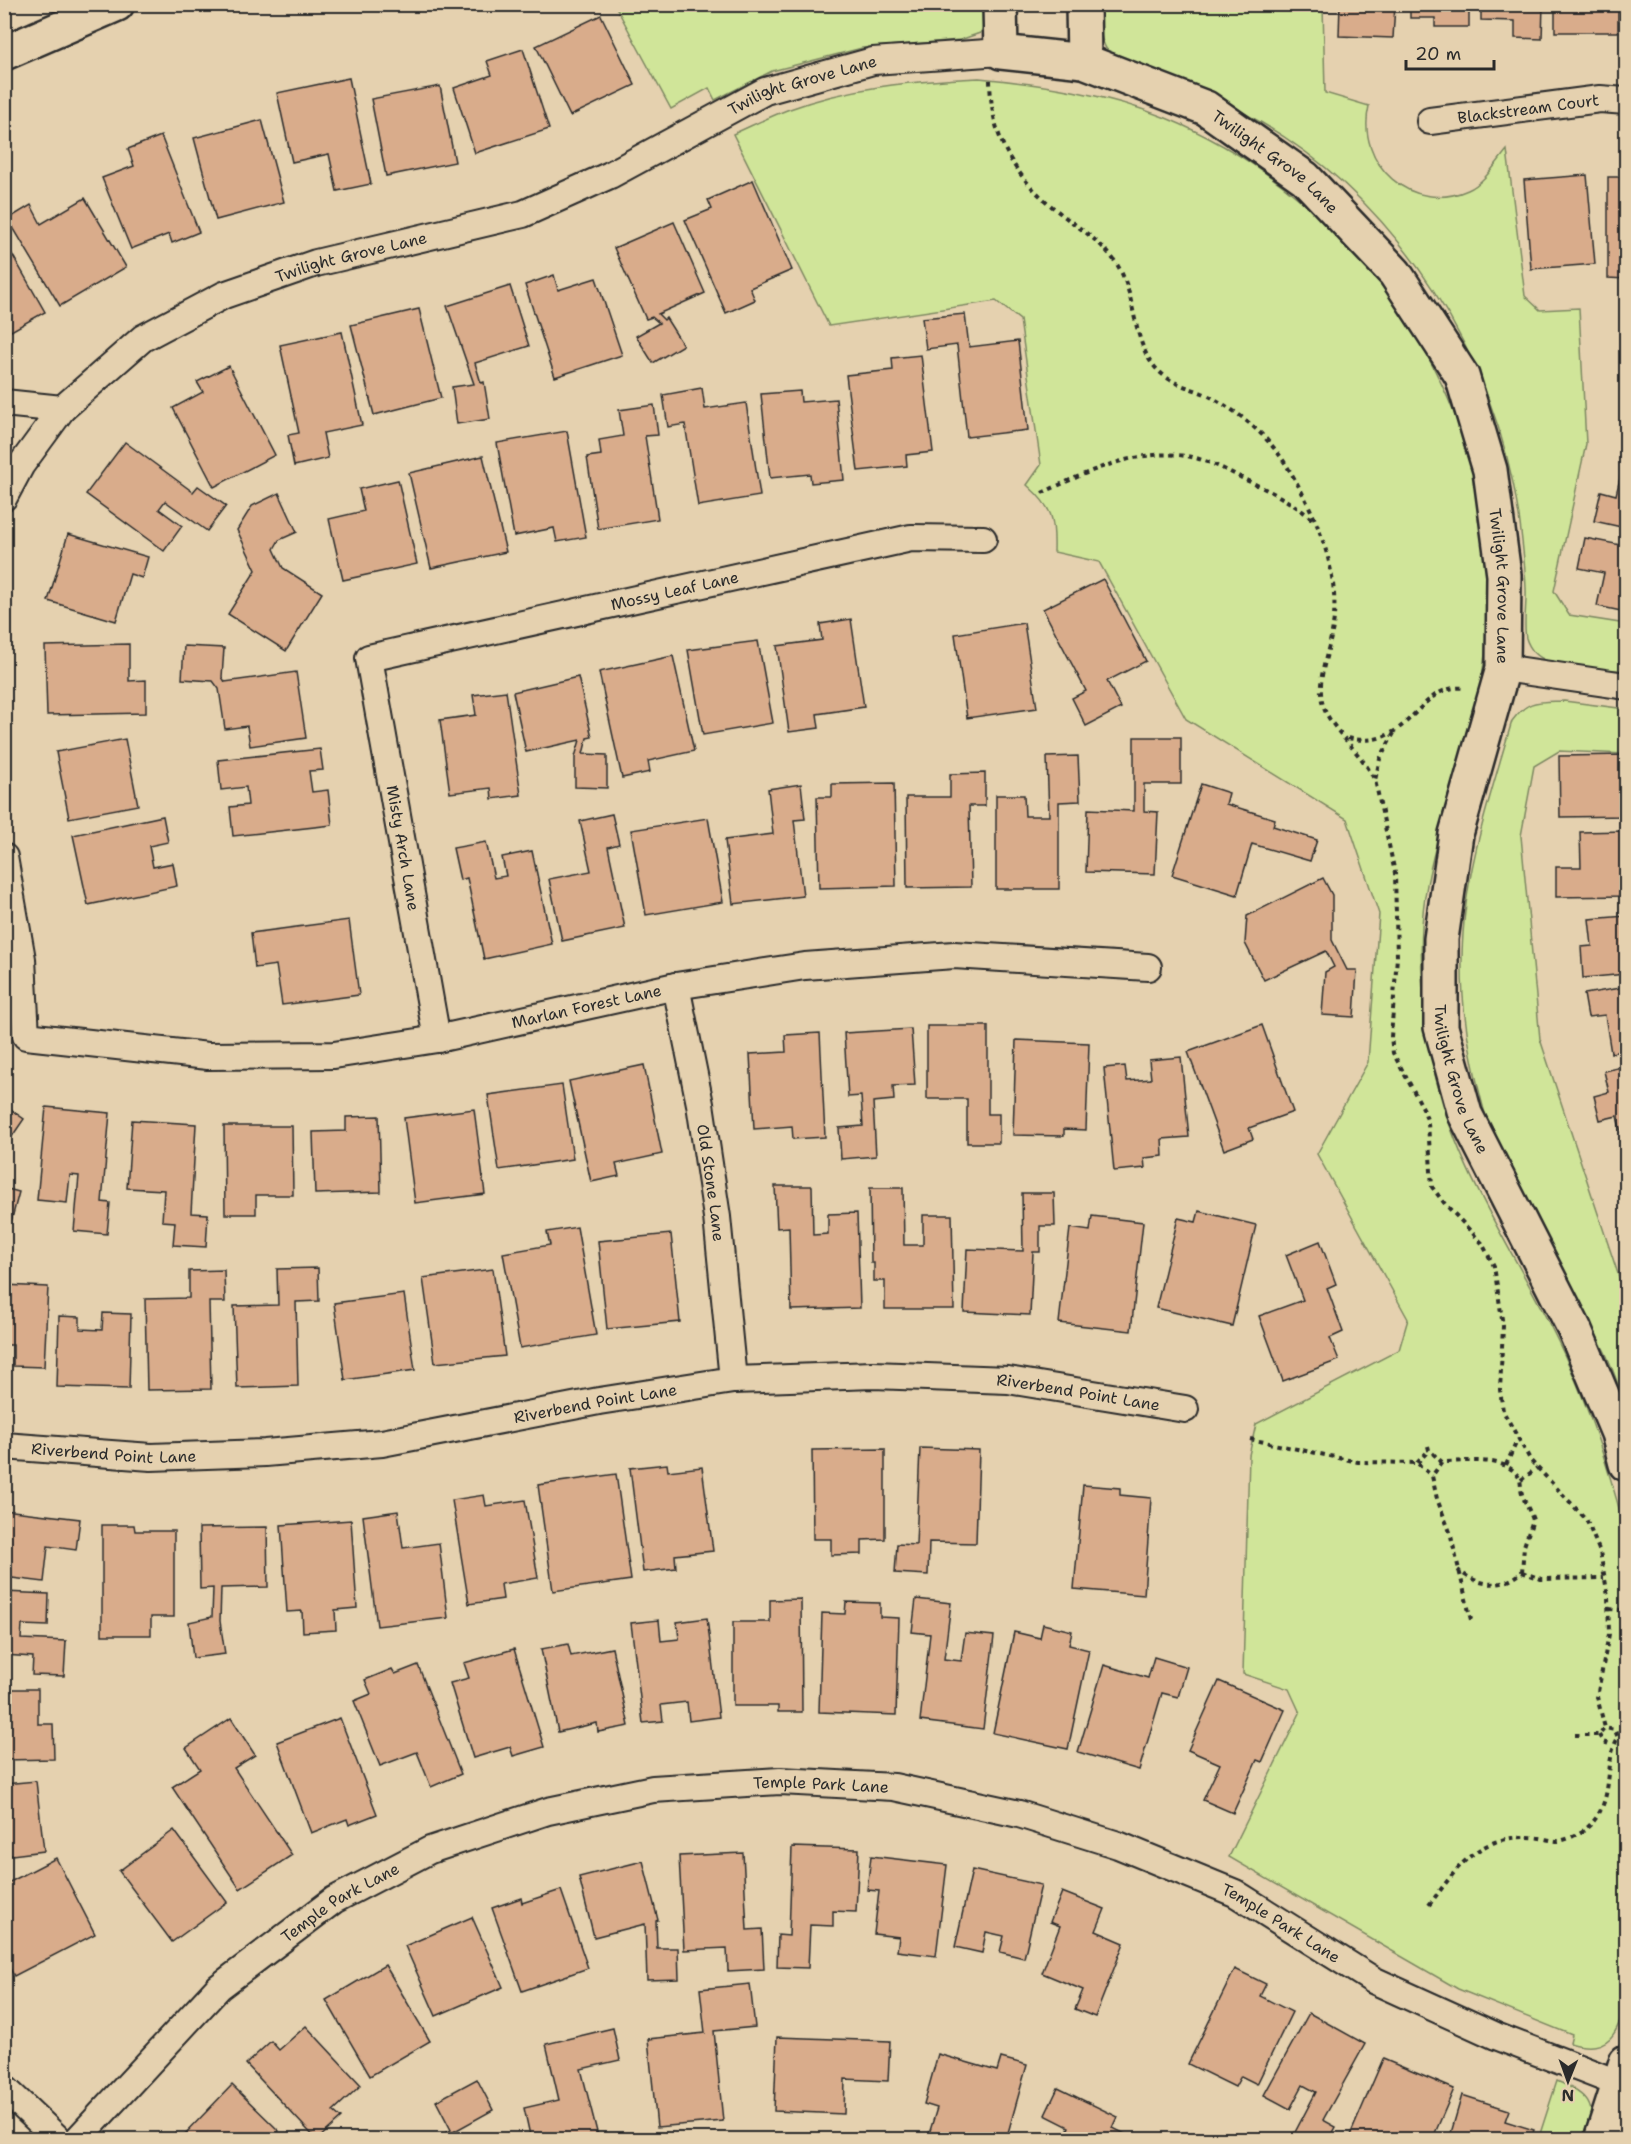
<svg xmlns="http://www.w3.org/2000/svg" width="1631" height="2144" font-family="'Shantell Sans',sans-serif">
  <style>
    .green { fill: #d0e599; stroke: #7e8862; stroke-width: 1.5 }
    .building { fill: #d9ac8b; stroke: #2b2b2b; stroke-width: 1.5 }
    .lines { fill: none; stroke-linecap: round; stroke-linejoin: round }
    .street-casing { stroke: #2b2b2b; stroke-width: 30 }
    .secondary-casing { stroke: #2b2b2b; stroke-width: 38 }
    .path { stroke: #2b2b2b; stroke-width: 4; stroke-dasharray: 4.5 4.5; stroke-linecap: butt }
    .street { stroke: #e5d1af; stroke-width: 26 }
    .secondary { stroke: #e5d1af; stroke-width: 33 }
    .labels { text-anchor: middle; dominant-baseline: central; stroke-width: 5; stroke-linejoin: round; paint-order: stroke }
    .street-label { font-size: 16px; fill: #2b2b2b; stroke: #e5d1af }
  </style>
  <rect width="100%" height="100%" fill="#e5d1af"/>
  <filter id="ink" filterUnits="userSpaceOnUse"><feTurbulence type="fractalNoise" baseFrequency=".0167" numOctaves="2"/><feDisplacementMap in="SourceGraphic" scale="12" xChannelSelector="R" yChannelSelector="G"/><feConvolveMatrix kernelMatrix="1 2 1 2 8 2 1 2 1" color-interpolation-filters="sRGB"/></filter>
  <g filter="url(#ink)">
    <g class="green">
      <polygon points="991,4 991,18 980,33 960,40 862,48 772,71 715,100 709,88 671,109 615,5"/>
      <path d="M1100 5H1323L1325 93 1369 106C1355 164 1412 215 1468 190 1484 183 1496 163 1507 150L1525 296 1540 310 1579 308 1586 444 1554 591 1569 615 1626 624V671C1603 669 1551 670 1535 653 1531 650 1527 642 1526 638 1523 622 1527 604 1526 588 1525 564 1522 539 1519 516 1495 357 1401 205 1262 123 1214 95 1164 77 1113 58 1098 42 1099 25 1100 5Z"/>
      <path d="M979 78C1043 84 1106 94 1166 118 1332 186 1462 350 1484 530 1489 571 1488 612 1485 654 1477 733 1438 816 1425 896 1417 951 1423 1011 1433 1065 1456 1179 1523 1260 1568 1363 1591 1414 1609 1470 1623 1523 1628 1542 1626 1561 1626 1580 1626 1610 1626 1640 1626 1670 1626 1780 1626 1889 1626 1999 1619 2033 1609 2055 1570 2043L1572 2035 1458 1989 1229 1857 1300 1713 1289 1689 1243 1674 1249 1455 1256 1424 1399 1350 1408 1319 1317 1154 1368 1062 1379 914 1347 819 1186 719 1099 562 1054 552C1055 519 1053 508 1027 485L1041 465 1020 320 996 301 829 326 733 134C751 126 769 117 787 110 849 87 914 81 979 78Z"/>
      <path d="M1564 701 1626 709V754L1559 751 1534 766 1521 836 1540 1039 1626 1298V1407C1619 1388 1613 1367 1603 1348 1568 1276 1524 1208 1492 1134 1483 1112 1478 1087 1473 1064 1444 934 1476 844 1512 721 1528 699 1538 702 1564 701Z"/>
      <path d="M1557 2081C1587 2094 1599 2105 1587 2139L1538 2140Z"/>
    </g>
    <g class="building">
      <polygon points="1340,4 1395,4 1393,38 1339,36"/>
      <polygon points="1410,4 1469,4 1469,27 1435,27 1435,18 1410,18"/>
      <polygon points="1481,4 1543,4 1542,39 1515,38 1515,21 1481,20"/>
      <rect x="1555" y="4" width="63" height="28"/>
      <polygon points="601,15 635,85 570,116 536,46"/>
      <polygon points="523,49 549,129 475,153 454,88 492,75 487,61"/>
      <polygon points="349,78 371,184 337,191 329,154 292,162 277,93"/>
      <polygon points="440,86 455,162 386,176 371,99"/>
      <polygon points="262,120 284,202 216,220 194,138"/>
      <polygon points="161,136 199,232 172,243 169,234 131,249 102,178 134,166 128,149"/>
      <polygon points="1587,175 1595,264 1531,269 1524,180"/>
      <polygon points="1608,177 1626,177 1626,279 1608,278"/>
      <polygon points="753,180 792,270 750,288 755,300 726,313 685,220 712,209 708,200"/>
      <polygon points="85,198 126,267 60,306 8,219 31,205 41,224"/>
      <polygon points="674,222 705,293 658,314 664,320 666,318 683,345 653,363 636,336 659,323 652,317 646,319 614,248"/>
      <polygon points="4,240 45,312 4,335"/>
      <polygon points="554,275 558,290 596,278 622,355 555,377 525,285"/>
      <polygon points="510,286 529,346 475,363 481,383 484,382 490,419 457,424 452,387 474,384 447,306"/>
      <polygon points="419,309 441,398 374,415 351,325"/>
      <polygon points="965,314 969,347 1018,341 1028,430 967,437 957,345 926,349 922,318"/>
      <polygon points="342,332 362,425 323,433 328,458 294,466 288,435 299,433 280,345"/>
      <polygon points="921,355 933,452 906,455 907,466 858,471 846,375 893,370 892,358"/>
      <polygon points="229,366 275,455 214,487 173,408 203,392 197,382"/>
      <polygon points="702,388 705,409 746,403 760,496 698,506 685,424 668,427 663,395"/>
      <polygon points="800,391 801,402 836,399 844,480 811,483 810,474 770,478 761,394"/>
      <polygon points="654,405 658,435 645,436 658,519 598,529 587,457 601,455 599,440 623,436 619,410"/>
      <polygon points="567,431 586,537 557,542 554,528 514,536 497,443"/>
      <polygon points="125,442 193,492 198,486 226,506 207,531 165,501 159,509 182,526 164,551 86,494"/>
      <polygon points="483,456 506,552 431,568 409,473"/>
      <polygon points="1622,470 1626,471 1626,528 1594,521 1601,491 1616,495"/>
      <polygon points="398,480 417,564 343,580 329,519 364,511 359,489"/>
      <polygon points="279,493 297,532 279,540 274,549 283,568 322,593 286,651 228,614 256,570 237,530 252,506"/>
      <polygon points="68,534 148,557 142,578 130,574 116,621 48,601"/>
      <polygon points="1585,538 1626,546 1626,612 1597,606 1604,573 1579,568"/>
      <polygon points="1103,579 1146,661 1107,681 1121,708 1086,726 1072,698 1086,691 1043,609"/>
      <polygon points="851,619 864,707 817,714 819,728 789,732 777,646 822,640 820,624"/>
      <polygon points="1024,623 1037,708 967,718 955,634"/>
      <polygon points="758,641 773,723 703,735 688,650"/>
      <polygon points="129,644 129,681 146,680 146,713 47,715 45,646"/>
      <polygon points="184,646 224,648 222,677 225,682 296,672 306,738 250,746 247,726 225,729 219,689 213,681 182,679"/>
      <polygon points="673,656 694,751 648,761 650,772 622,778 599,672"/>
      <polygon points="578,677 592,737 587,738 583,754 607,755 607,788 575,787 575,757 580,740 526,752 513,692"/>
      <polygon points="506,691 521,795 492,799 491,788 450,793 440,720 476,715 473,695"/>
      <polygon points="1134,737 1181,737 1181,784 1144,784 1144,811 1158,812 1155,874 1086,872 1088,809 1134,811"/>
      <polygon points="125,739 138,805 69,818 56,752"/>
      <polygon points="320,749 323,770 309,771 312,792 328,790 332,825 233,836 230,807 248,805 246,787 221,790 218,760"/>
      <polygon points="1626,755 1626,816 1560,817 1559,756"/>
      <polygon points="1078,756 1080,801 1059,802 1059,889 996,889 996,795 1024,795 1025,816 1049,816 1047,757"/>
      <polygon points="985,773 985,806 969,806 971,887 907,888 906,797 950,797 950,774"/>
      <polygon points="894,783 896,886 819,888 817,797 832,797 832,784"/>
      <polygon points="801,784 805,819 794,820 803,896 733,904 725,840 773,834 768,789"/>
      <polygon points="1201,784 1229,793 1226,804 1275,819 1273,826 1317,840 1310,861 1252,844 1237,895 1172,875"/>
      <polygon points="612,814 619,844 608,847 625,928 562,941 549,879 591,871 580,821"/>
      <polygon points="163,816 168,842 149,846 153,867 173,863 177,886 88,905 73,835"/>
      <polygon points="708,818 723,902 646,915 631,830"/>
      <polygon points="1626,831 1626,896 1556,897 1556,867 1581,867 1580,832"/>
      <polygon points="486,842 494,878 506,876 502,857 532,851 552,944 484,959 467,878 460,880 453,848"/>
      <polygon points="1323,878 1332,895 1332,940 1347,970 1357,970 1354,1017 1322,1015 1325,972 1334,967 1326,951 1264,980 1245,943 1247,916"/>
      <polygon points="1626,916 1626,974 1583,978 1581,947 1592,946 1589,919"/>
      <polygon points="349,920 359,995 282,1005 276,965 255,968 251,933"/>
      <polygon points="1626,987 1626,1050 1611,1053 1605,1015 1588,1017 1584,994"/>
      <polygon points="1262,1025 1293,1112 1249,1128 1253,1139 1224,1150 1188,1052"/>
      <polygon points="927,1026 988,1026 988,1114 999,1114 999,1143 967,1143 967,1099 927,1099"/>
      <polygon points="911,1029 915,1085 893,1086 894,1100 873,1102 876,1156 841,1159 839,1128 863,1126 861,1096 848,1097 844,1033"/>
      <polygon points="820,1033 825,1137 793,1139 792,1126 754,1129 750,1054 786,1052 785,1035"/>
      <polygon points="1016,1040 1089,1043 1086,1130 1064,1129 1064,1136 1013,1135"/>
      <polygon points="1181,1057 1189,1137 1162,1139 1163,1156 1144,1158 1145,1168 1114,1171 1104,1068 1125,1066 1127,1081 1151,1079 1149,1060"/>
      <polygon points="644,1065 662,1154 616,1164 619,1176 591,1182 569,1081"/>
      <polygon points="1626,1066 1626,1131 1621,1133 1617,1116 1600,1120 1594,1096 1609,1092 1604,1071"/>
      <polygon points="562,1085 573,1159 499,1170 488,1095"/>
      <polygon points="4,1105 24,1119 4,1148"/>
      <polygon points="46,1107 110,1113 102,1202 110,1203 107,1234 74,1231 79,1176 70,1175 67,1203 37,1200"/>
      <polygon points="474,1109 485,1194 415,1203 404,1118"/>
      <polygon points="379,1116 381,1192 315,1194 313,1132 346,1131 346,1117"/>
      <polygon points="132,1120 196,1124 191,1213 208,1214 206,1247 173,1245 175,1222 162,1221 164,1190 127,1188"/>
      <polygon points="224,1126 292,1126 293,1195 256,1195 256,1214 225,1214"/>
      <polygon points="775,1186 812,1186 813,1235 828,1234 828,1214 857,1213 860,1308 791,1310 789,1227 777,1228"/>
      <polygon points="4,1188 19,1192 11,1222 4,1220"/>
      <polygon points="870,1188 903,1188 904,1245 923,1245 923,1215 952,1215 954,1309 885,1309 885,1281 874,1281 874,1263 871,1263"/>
      <polygon points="1022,1193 1054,1193 1055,1226 1040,1226 1040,1252 1033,1252 1030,1315 964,1312 967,1249 1023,1251"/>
      <polygon points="1199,1211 1256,1225 1232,1326 1156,1308 1178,1218 1196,1222"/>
      <polygon points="1092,1216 1143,1222 1131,1331 1059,1323 1070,1228 1090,1231"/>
      <polygon points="577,1227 596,1335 520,1348 503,1253 550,1245 547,1232"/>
      <polygon points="671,1234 680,1322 607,1329 598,1241"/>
      <polygon points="1320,1241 1336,1284 1327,1288 1343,1332 1330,1338 1339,1360 1283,1381 1259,1316 1303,1300 1286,1255"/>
      <polygon points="318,1268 319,1301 296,1302 298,1386 237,1388 234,1306 278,1305 277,1269"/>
      <polygon points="493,1269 505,1356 435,1363 423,1278"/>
      <polygon points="224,1270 225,1302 209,1302 211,1389 147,1390 145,1299 189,1298 189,1271"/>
      <polygon points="4,1285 48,1287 44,1367 13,1366 13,1345 4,1345"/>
      <polygon points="404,1294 415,1370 345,1380 334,1303"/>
      <polygon points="103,1313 131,1314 129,1389 57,1387 59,1316 80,1317 80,1329 102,1330"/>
      <polygon points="920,1448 979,1450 976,1543 929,1542 928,1575 895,1573 897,1544 916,1545"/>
      <polygon points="885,1449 885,1539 862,1540 862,1554 831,1555 831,1539 813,1539 812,1450"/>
      <polygon points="667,1464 668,1471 702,1467 713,1551 675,1555 676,1568 643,1572 630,1468"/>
      <polygon points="616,1474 631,1580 553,1591 538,1485"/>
      <polygon points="1083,1485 1120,1488 1120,1495 1151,1498 1144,1595 1074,1589"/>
      <polygon points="484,1495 486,1506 525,1500 538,1578 501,1584 503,1599 469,1604 452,1500"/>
      <polygon points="4,1510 80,1519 76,1550 48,1546 44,1582 4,1577"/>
      <polygon points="398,1511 403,1548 439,1543 448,1618 377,1626 363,1516"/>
      <polygon points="351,1520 357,1608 335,1610 336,1630 303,1632 302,1611 287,1612 281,1525"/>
      <polygon points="102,1525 134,1525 135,1531 174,1531 174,1617 151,1617 151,1635 102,1635"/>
      <polygon points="267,1527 268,1587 221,1588 220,1621 225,1654 193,1658 189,1622 212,1617 213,1588 200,1589 199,1528"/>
      <polygon points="4,1592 49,1594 48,1626 22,1625 21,1639 66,1641 64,1676 32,1675 33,1657 4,1655"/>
      <polygon points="801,1599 802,1712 778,1712 778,1706 733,1706 733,1622 770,1622 770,1600"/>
      <polygon points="916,1599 951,1603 944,1659 961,1661 965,1633 994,1636 983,1729 920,1721 930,1634 912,1632"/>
      <polygon points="846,1602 880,1603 880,1617 899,1618 896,1715 819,1712 822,1613 845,1614"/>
      <polygon points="707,1618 719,1717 689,1721 687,1702 661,1705 663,1721 643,1723 631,1623 659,1620 661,1641 679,1639 677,1622"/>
      <polygon points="1043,1624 1072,1631 1069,1645 1089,1650 1068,1749 993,1733 1014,1632 1040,1638"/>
      <polygon points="568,1644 571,1656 612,1648 629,1726 598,1732 597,1723 558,1732 541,1649"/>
      <polygon points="514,1649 544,1747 513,1756 510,1747 473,1758 450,1683 469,1678 464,1663"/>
      <polygon points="1154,1657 1187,1667 1178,1697 1162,1693 1139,1770 1078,1752 1104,1665 1148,1678"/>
      <polygon points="418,1665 461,1774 431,1787 417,1752 380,1766 354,1701 371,1694 365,1680 392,1669 395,1674"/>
      <polygon points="1219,1681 1285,1710 1262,1762 1257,1760 1233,1813 1203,1800 1220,1764 1188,1750"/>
      <polygon points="4,1689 38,1689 38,1724 53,1724 54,1759 4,1760"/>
      <polygon points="231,1718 255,1755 234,1768 292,1855 240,1889 172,1787 200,1769 186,1748"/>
      <polygon points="340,1718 377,1814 349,1825 347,1819 311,1833 277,1742"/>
      <polygon points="36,1781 44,1851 4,1856 4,1784"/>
      <polygon points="174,1830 227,1902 172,1942 119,1871"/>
      <polygon points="792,1847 859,1849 856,1912 833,1911 833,1926 810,1925 808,1968 777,1967 778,1935 789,1936"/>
      <polygon points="743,1853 747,1930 762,1929 764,1969 728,1971 727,1948 684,1950 679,1856"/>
      <polygon points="871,1856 947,1865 936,1956 897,1951 899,1937 874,1934 879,1891 867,1890"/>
      <polygon points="56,1858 95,1934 14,1976 4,1957 4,1885"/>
      <polygon points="643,1861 658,1920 656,1921 657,1948 678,1948 679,1979 647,1980 645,1924 594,1937 579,1877"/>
      <polygon points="972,1870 1041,1885 1024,1958 1000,1952 1004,1936 986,1932 982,1953 955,1947"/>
      <polygon points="561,1890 588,1968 522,1991 492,1908 521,1898 522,1903"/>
      <polygon points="1062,1892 1105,1909 1096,1931 1124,1943 1095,2017 1075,2009 1083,1990 1042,1973 1060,1926 1050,1922"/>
      <polygon points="472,1917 503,1987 436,2016 405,1946"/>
      <polygon points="385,1965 430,2041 370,2076 326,2000"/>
      <polygon points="1235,1969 1266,1984 1260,1996 1292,2012 1257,2084 1241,2076 1235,2087 1188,2064"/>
      <polygon points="750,1984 755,2027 714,2031 723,2121 657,2127 648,2039 705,2033 700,1989"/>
      <polygon points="1309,2013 1365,2044 1323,2120 1336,2127 1329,2140 1291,2140 1316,2092 1303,2085 1290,2109 1264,2095"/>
      <polygon points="306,2026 361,2085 333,2111 341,2118 317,2140 246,2064 271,2041 279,2050"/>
      <polygon points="613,2028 620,2060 581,2069 599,2140 531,2140 524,2108 559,2100 546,2044"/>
      <polygon points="777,2037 890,2041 888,2081 845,2079 844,2114 774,2111"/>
      <polygon points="938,2054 997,2071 1001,2058 1027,2065 1006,2140 948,2140 929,2134 937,2108 924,2104"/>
      <polygon points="1383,2059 1454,2089 1432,2140 1348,2140"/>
      <polygon points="477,2079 493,2110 453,2132 458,2140 434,2140 451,2130 436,2101"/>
      <polygon points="232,2085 279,2131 271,2140 184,2140 182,2137"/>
      <polygon points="1058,2088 1118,2117 1113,2128 1137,2140 1063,2140 1069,2127 1045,2115"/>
      <polygon points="1462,2095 1509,2110 1505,2121 1534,2130 1531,2140 1449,2140"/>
    </g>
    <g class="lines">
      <defs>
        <g id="street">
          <path id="s1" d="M1430 121 1600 99 1626 101"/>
          <polyline points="4,403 62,409"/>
          <path id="s2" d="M4 497 21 465 62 409 143 338 224 295 316 263 523 214 610 175 765 91 873 61 1001 52"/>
          <polyline points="1503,668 1626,686"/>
          <path id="s3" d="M4 857 22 959 26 1036 208 1056 334 1055 437 1039 676 986 805 966 954 955 1148 967"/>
          <path id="s4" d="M676 986 700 1104 717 1217 733 1380"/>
          <path id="s5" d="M437 1039 369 658 911 538 983 539"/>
          <path id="s6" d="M4 1446 151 1457 265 1453 382 1443 599 1401 733 1380 873 1375 1008 1380 1185 1409"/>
          <polyline points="4,2088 59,2140"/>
          <path id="s7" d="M77 2140 219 1987 334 1900 430 1850 548 1811 653 1789 780 1781 894 1787 1019 1814 1118 1845 1235 1893 1373 1980 1496 2036 1620 2084"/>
        </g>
        <g id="secondary">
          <path id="s8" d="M1000 4 1001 52 1084 61 1206 108 1305 178 1395 273 1462 376 1490 470 1504 575 1503 668 1456 834 1441 939V1027L1465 1114 1574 1328 1618 1433 1626 1464"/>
          <polyline points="1083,4 1084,61"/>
          <polyline points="4,53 117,4"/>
          <polyline points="1601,2140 1626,2062"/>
        </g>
      </defs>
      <use href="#street" class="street-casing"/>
      <use href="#secondary" class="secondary-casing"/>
      <g class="path">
        <path d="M990 80C991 143 1017 180 1065 217 1085 232 1105 245 1118 266 1138 299 1131 349 1162 374 1175 385 1192 388 1207 395 1238 411 1266 434 1285 463 1314 509 1341 570 1333 626 1330 650 1317 676 1322 701 1326 726 1362 752 1374 779"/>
        <path d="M1042 493C1089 471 1143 445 1196 458 1213 463 1230 472 1246 480 1270 491 1293 502 1313 520"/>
        <polyline points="1394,733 1380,759 1375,780 1395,873 1397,957 1391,1037 1393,1053 1424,1110 1428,1123 1432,1187 1445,1204 1482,1243 1494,1266 1503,1326 1500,1390 1503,1411 1531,1461 1586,1519 1600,1552 1608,1596 1609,1634 1597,1697 1605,1728"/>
        <path d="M1348 738C1413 752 1415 682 1466 688"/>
        <polyline points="1250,1439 1358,1462 1417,1463 1432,1476"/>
        <path d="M1428 1446 1429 1450 1442 1462C1464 1462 1504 1455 1518 1476 1522 1481 1520 1488 1522 1494 1525 1503 1530 1511 1533 1520L1524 1546 1522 1572C1502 1590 1478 1586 1458 1570"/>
        <polyline points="1442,1462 1432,1476 1437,1499 1450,1532 1471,1620"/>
        <polyline points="1417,1463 1429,1450"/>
        <polyline points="1506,1465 1517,1441"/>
        <polyline points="1521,1480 1537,1468"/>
        <polyline points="1522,1572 1541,1579 1604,1578"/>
        <polyline points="1609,1609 1621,1610 1626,1619"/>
        <polyline points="1575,1735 1599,1735 1605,1728"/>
        <polyline points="1599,1735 1603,1742 1612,1745"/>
        <path d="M1429 1905C1448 1881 1464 1853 1495 1842 1509 1837 1525 1836 1540 1838 1546 1839 1553 1841 1558 1841 1568 1840 1585 1831 1591 1824 1616 1798 1603 1762 1618 1738L1615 1730 1605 1728"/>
      </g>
      <use href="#street" class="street"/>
      <use href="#secondary" class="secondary"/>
    </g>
  </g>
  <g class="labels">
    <g class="street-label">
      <text stroke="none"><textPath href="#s2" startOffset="924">Twilight Grove Lane</textPath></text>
      <text stroke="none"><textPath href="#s1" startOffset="99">Blackstream Court</textPath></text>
      <text stroke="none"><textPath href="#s8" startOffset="350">Twilight Grove Lane</textPath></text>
      <text stroke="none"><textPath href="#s2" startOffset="438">Twilight Grove Lane</textPath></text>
      <text stroke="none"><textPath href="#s8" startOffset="852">Twilight Grove Lane</textPath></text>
      <text stroke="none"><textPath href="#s5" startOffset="700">Mossy Leaf Lane</textPath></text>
      <text transform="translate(403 848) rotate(80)">Misty Arch Lane</text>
      <text stroke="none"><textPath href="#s3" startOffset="747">Marlan Forest Lane</textPath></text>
      <text stroke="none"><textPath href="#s8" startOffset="1356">Twilight Grove Lane</textPath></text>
      <text stroke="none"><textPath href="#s4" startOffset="200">Old Stone Lane</textPath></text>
      <text stroke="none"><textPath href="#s6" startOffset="1082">Riverbend Point Lane</textPath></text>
      <text stroke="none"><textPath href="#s6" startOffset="596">Riverbend Point Lane</textPath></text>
      <text stroke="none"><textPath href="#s6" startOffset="110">Riverbend Point Lane</textPath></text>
      <text stroke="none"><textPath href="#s7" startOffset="861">Temple Park Lane</textPath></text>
      <text stroke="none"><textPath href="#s7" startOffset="357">Temple Park Lane</textPath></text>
      <text stroke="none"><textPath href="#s7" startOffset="1347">Temple Park Lane</textPath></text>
    </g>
  </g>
  <rect width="1631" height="2144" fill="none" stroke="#e5d1af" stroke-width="24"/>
  <rect x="12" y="12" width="1607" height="2120" fill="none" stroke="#2b2b2b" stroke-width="2" filter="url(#ink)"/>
  <g transform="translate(1568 2081) rotate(181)" stroke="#e5d1af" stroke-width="4.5" paint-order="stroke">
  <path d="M0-4.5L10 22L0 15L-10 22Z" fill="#2b2b2b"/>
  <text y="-9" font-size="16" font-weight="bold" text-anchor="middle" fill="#2b2b2b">N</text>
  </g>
  <path d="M1406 60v9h88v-9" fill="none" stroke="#2b2b2b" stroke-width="3"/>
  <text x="1415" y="60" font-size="18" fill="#2b2b2b" stroke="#e5d1af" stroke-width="4.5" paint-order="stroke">20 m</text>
</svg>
